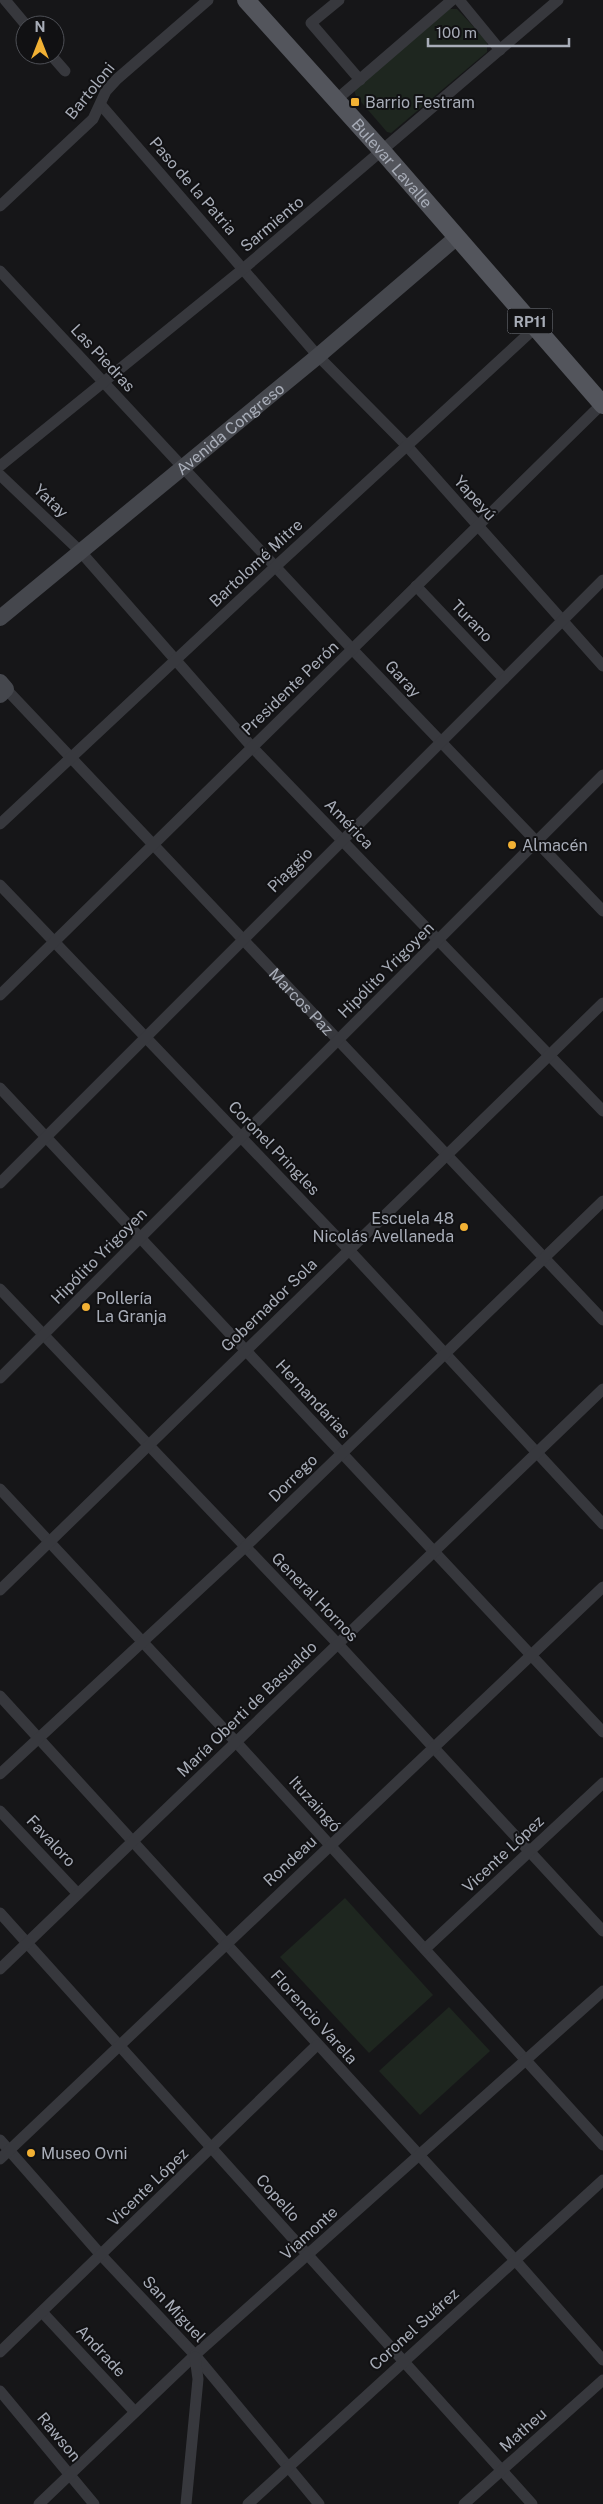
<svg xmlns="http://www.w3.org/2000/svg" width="603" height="2504" font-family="'Public Sans',sans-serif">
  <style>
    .green { fill: #1e261f }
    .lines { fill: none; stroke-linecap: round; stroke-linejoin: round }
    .street { stroke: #37383d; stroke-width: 11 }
    .secondary { stroke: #45474d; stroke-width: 16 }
    .primary { stroke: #53555c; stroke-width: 18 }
    .poi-dot { fill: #f2b134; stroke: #111113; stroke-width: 2 }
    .labels { text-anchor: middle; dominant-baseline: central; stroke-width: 4; stroke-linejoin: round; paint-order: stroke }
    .shield { fill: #111113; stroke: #7b7e86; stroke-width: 1 }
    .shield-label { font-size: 15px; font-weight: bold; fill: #a8adb8 }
    .street-label { font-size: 16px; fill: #a8adb8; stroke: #111113 }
    .poi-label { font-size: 16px; fill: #a8adb8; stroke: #111113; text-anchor: start }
  </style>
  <rect width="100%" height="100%" fill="#161618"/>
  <g class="green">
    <polygon points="449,9 457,9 487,41 487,52 391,133 387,132 356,96 354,90"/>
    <polygon points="345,1898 433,1995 369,2053 280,1957"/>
    <polygon points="449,2007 490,2051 420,2115 379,2071"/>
  </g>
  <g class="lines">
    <g class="street">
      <polyline points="5,0 26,25"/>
      <polyline points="339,0 311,23 360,80"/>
      <polyline points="459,0 500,50"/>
      <polyline points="51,55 65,71"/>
      <polyline points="336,100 452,0"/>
      <polyline points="101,105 318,356 407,446 603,666"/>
      <polyline points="0,206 93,119 106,91 117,79 208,0"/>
      <polyline points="0,271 352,649 603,911"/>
      <polyline points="0,466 243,269 558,0"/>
      <polyline points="0,475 80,551 252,747 603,1111"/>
      <polyline points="416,586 504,679"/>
      <path id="s1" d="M6 689 603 1320"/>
      <polyline points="0,824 275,567 536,327"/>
      <polyline points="0,885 349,1250 603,1524"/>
      <polyline points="0,995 602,404"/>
      <polyline points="0,1088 603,1732"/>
      <polyline points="0,1183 603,580"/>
      <polyline points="0,1289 338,1644 603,1931"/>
      <polyline points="0,1378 603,775"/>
      <polyline points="0,1489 236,1742 603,2145"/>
      <polyline points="0,1590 603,1003"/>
      <polyline points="0,1696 515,2260 603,2360"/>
      <polyline points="0,1774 245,1547 603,1201"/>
      <polyline points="0,1811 78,1894"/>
      <polyline points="0,1913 532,2504"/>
      <polyline points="425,1949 603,1783"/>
      <polyline points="0,1969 603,1389"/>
      <polyline points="0,2140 101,2255 195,2355 319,2504"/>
      <polyline points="0,2159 603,1587"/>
      <polyline points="42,2312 135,2412"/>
      <polyline points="0,2352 317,2045"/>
      <polyline points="0,2391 94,2504"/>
      <polyline points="39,2504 195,2355 603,1991"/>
      <polyline points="186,2504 198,2379 195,2357"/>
      <polyline points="248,2504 603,2180"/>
      <polyline points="464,2504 603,2380"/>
    </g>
    <g class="secondary">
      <path id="s2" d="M0 618 318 356 457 237"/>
      <polyline points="0,682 6,689 0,695"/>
    </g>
    <path class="primary" id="s3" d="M246 0 383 152 603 405"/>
  </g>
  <g class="poi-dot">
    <rect x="350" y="97" width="10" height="10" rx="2.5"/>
    <circle cx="512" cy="845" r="5"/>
    <circle cx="464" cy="1227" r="5"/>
    <circle cx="86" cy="1307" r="5"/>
    <circle cx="31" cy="2153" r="5"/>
  </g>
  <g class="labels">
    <rect class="shield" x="507.5" y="308.5" width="45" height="25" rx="4"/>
    <g class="shield-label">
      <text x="530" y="321">RP11</text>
    </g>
    <g class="street-label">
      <text transform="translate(90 91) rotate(-51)">Bartoloni</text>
      <text stroke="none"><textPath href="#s3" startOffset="219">Bulevar Lavalle</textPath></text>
      <text transform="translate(193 186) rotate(49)">Paso de la Patria</text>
      <text transform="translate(272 224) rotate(-40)">Sarmiento</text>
      <text transform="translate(103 358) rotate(47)">Las Piedras</text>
      <text stroke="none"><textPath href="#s2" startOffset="298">Avenida Congreso</textPath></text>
      <text transform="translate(475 498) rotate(48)">Yapeyú</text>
      <text transform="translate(51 501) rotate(44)">Yatay</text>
      <text transform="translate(256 563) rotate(-43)">Bartolomé Mitre</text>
      <text transform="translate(472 621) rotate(46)">Turano</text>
      <text transform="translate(403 679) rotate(47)">Garay</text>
      <text transform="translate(290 688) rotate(-44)">Presidente Perón</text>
      <text transform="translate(349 824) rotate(46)">América</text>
      <text transform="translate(290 870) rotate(-45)">Piaggio</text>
      <text transform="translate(386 970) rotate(-45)">Hipólito Yrigoyen</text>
      <text stroke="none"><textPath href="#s1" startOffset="430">Marcos Paz</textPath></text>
      <text transform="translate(274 1148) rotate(46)">Coronel Pringles</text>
      <text transform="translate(99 1256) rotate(-45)">Hipólito Yrigoyen</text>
      <text transform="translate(269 1305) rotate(-44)">Gobernador Sola</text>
      <text transform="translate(313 1399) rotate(47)">Hernandarias</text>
      <text transform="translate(293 1478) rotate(-44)">Dorrego</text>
      <text transform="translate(315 1597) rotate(46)">General Hornos</text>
      <text transform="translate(247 1709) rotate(-44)">María Oberti de Basualdo</text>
      <text transform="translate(315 1804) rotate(48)">Ituzaingó</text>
      <text transform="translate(51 1841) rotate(47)">Favaloro</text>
      <text transform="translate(503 1854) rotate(-43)">Vicente López</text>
      <text transform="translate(290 1861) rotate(-43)">Rondeau</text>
      <text transform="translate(314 2017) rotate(48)">Florencio Varela</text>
      <text transform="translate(148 2187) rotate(-44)">Vicente López</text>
      <text transform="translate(278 2198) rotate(48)">Copello</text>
      <text transform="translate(309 2233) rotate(-42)">Viamonte</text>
      <text transform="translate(174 2309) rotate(47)">San Miguel</text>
      <text transform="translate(414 2329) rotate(-42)">Coronel Suárez</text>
      <text transform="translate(101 2351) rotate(47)">Andrade</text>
      <text transform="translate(523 2430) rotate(-42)">Matheu</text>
      <text transform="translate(59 2437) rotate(50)">Rawson</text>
    </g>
    <g class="poi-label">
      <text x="365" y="102">Barrio Festram</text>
      <text x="522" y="845">Almacén</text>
      <text x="454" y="1218" text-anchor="end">Escuela 48<tspan x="454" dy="18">Nicolás Avellaneda</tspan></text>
      <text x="96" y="1298">Pollería<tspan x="96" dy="18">La Granja</tspan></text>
      <text x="41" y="2153">Museo Ovni</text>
    </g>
  </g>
  <g transform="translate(40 40)"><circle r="24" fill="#111113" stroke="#4d4f55"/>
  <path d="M0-4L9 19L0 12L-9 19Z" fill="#f2b134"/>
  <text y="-8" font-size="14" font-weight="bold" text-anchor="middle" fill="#a8adb8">N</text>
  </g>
  <path d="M428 38v8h141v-8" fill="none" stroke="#a8adb8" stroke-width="2.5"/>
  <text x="436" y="38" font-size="15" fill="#a8adb8" stroke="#111113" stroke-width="4" paint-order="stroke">100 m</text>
</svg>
